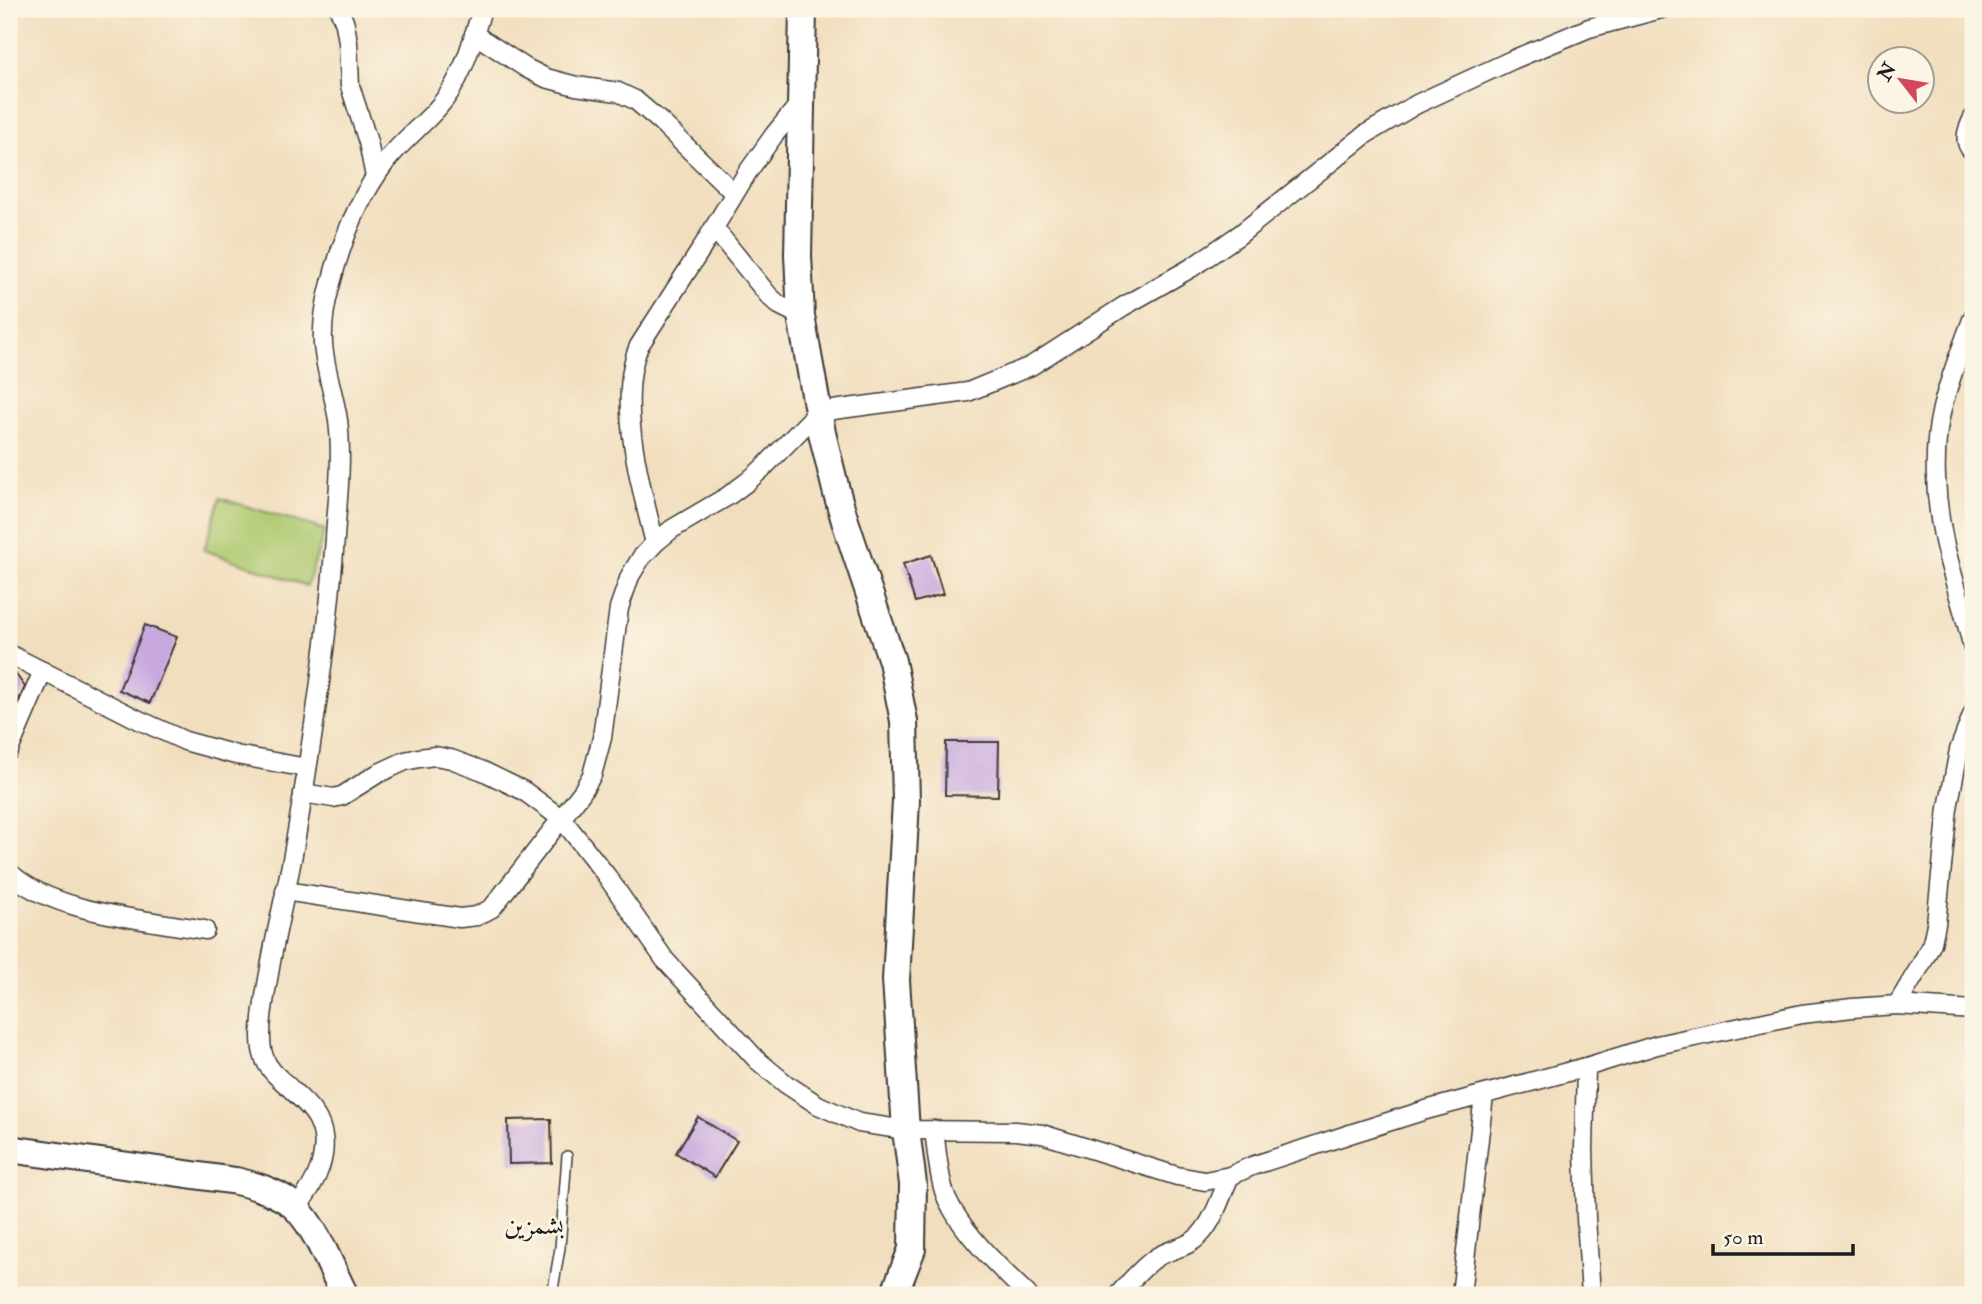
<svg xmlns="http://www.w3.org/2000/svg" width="1982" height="1304" font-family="'IM FELL Double Pica',Amiri,serif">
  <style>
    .green { fill: #adc96f; stroke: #647246; stroke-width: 2 }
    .building { fill: #c7a9df }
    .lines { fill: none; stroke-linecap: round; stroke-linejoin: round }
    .lane-casing { stroke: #3c3934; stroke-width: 12 }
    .street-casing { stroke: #3c3934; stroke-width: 21 }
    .secondary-casing { stroke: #3c3934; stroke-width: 30 }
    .lane { stroke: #fff; stroke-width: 9 }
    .street { stroke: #fff; stroke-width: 18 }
    .secondary { stroke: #fff; stroke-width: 26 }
    .labels { text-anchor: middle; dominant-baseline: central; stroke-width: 5; stroke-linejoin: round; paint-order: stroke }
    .quarter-label { font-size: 26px; fill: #1c1c1c; stroke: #fcf5e5 }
  </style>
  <rect width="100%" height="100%" fill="#fcf5e5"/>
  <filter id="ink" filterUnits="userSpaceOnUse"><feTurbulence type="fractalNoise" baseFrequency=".0143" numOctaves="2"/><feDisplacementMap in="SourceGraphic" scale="14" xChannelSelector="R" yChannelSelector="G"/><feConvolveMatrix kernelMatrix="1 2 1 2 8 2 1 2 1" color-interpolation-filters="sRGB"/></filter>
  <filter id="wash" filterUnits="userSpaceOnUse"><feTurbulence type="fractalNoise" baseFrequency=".00686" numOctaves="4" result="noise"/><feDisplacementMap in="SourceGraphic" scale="28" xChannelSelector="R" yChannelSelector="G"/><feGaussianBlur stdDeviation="1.57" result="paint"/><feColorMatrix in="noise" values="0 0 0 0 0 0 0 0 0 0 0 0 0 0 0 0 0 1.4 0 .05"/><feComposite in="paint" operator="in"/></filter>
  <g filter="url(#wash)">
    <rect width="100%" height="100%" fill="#f1debe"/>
    <polygon class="green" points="220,498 325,530 307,586 204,550"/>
    <g id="blocks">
      <g class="building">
        <polygon points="931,555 943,594 915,602 903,564"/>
        <polygon points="145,625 177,637 150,703 119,690"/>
        <polygon points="9,668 12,669 25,687 17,704 9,700"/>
        <polygon points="946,742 999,742 998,796 945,795"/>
        <polygon points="698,1117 737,1141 715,1177 676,1153"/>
        <polygon points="551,1119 552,1163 509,1164 508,1120"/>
      </g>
    </g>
  </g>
  <g filter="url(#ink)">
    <use href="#blocks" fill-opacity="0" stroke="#3c3934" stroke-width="2"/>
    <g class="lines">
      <defs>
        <polyline id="lane" points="552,1295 560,1248 567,1156"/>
        <g id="street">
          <polyline points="339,9 345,24 348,42 350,86 368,142 375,177"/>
          <polyline points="474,34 526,68 546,78 576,86 618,92 635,100 661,122 734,193"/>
          <path d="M1973 118C1967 130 1962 142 1973 152"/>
          <polyline points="714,228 769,296 779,305 801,316"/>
          <path d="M1973 317C1962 347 1950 377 1942 408 1932 450 1935 499 1944 541 1952 577 1965 613 1973 649"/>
          <path d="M655 543C641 488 616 399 639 346L700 251 747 173 774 135 801 102"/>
          <polyline points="9,654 139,720 185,741 236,755 307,768"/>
          <polyline points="9,750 43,671"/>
          <polyline points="303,793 333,798 342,796 377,774 405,761 419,758 435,756 451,759 483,771 524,791 562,819 606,875 665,960 757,1060 786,1084 818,1105 859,1123 906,1130 1016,1131 1042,1134 1177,1176 1205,1181 1230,1176 1252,1166 1353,1133 1426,1110 1586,1067 1657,1045 1802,1014 1852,1008 1897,1005 1973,1010"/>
          <path d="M9 872C53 914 146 919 205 930"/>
          <polyline points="285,891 460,918 477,916 492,908 582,792 592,775 602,738 619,608 630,576 641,558 655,543 672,529 728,496 747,482 764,467 818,412 968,392 1031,366 1124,306 1191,268 1239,235 1366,134 1417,104 1512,60 1589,28 1661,9"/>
          <polyline points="1897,1005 1922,963 1932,943 1936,924 1948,808 1959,750 1973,713"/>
          <polyline points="1586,1067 1584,1149 1586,1218 1591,1295"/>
          <path d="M934 1130C937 1151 938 1174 945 1194 959 1230 1001 1269 1028 1295"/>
          <path d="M296 1208C316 1184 333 1151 318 1120 312 1108 302 1100 293 1091 282 1080 269 1072 264 1057 256 1036 266 991 270 968 276 930 286 893 293 854 312 745 329 634 336 523 339 489 342 453 338 420 334 394 325 370 323 344 322 325 325 305 330 287 341 242 360 195 388 159 409 133 436 116 453 87 467 63 474 35 482 9"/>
          <path d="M1118 1295C1130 1282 1142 1267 1157 1257 1172 1248 1188 1248 1200 1235 1215 1219 1221 1195 1230 1176"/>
          <polyline points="1461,1295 1484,1095"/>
        </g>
        <g id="secondary">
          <polyline points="803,9 798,255 801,316 822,433 836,490 845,521 892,661 904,721 906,801 896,980 906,1130 913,1184 912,1249 894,1295"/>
          <path d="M9 1149 236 1181C257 1186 281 1193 296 1208 319 1232 330 1267 345 1295"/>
        </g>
      </defs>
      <use href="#lane" class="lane-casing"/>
      <use href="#street" class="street-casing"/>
      <use href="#secondary" class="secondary-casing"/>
      <use href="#lane" class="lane"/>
      <use href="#street" class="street"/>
      <use href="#secondary" class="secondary"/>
    </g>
  </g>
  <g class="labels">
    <g class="quarter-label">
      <text x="534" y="1226">بشمزين</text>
    </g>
  </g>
  <rect width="1982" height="1304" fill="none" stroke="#fcf5e5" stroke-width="35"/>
  <g transform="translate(1901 80) rotate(301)"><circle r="33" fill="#fcf5e5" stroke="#a29e95" stroke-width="2"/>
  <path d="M0-5L12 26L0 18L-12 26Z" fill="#d1495b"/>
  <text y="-10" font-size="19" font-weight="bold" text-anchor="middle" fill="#1c1c1c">N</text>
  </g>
  <path d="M1713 1244v10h140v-10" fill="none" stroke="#1c1c1c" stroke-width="3.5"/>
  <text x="1723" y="1244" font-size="21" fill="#1c1c1c" stroke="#fcf5e5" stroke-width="5" paint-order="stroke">50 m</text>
</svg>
